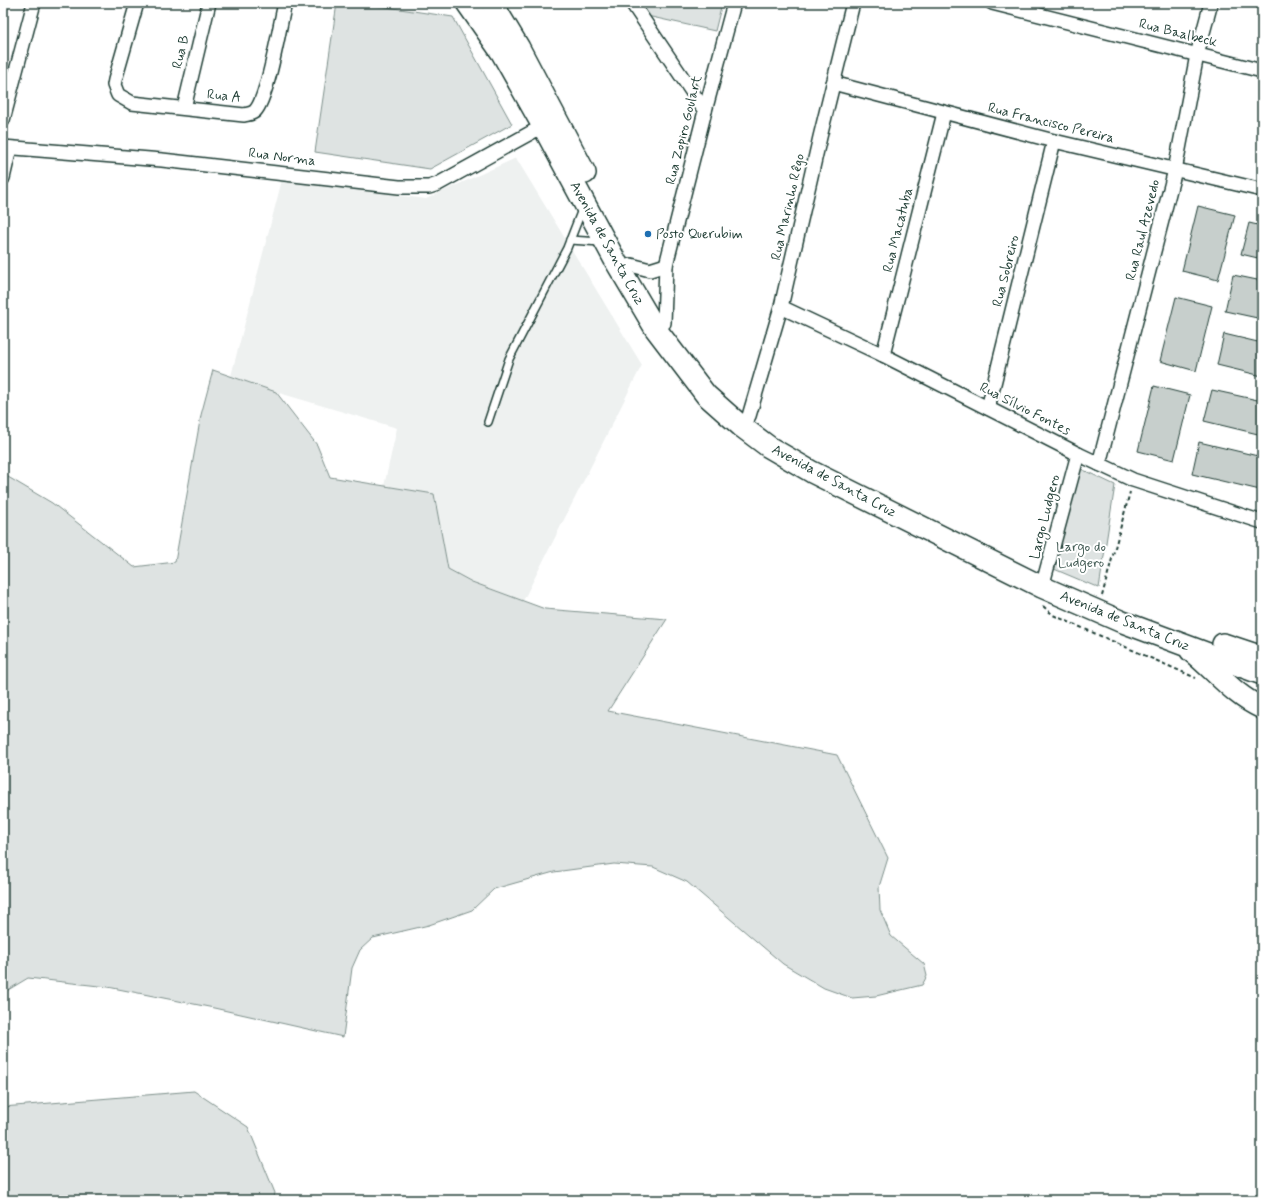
<svg xmlns="http://www.w3.org/2000/svg" width="1265" height="1203" font-family="Mynerve,sans-serif">
  <style>
    .built { fill: #eef1f0 }
    .green { fill: #dee3e2; stroke: #7e908b }
    .building { fill: #c7cfcc; stroke: #1f3d34 }
    .lines { fill: none; stroke-linecap: round; stroke-linejoin: round }
    .lane-casing { stroke: #1f3d34; stroke-width: 10 }
    .street-casing { stroke: #1f3d34; stroke-width: 16 }
    .primary-casing { stroke: #1f3d34; stroke-width: 24 }
    .path { stroke: #1f3d34; stroke-width: 2; stroke-dasharray: 4 3; stroke-linecap: butt }
    .lane { stroke: #fff; stroke-width: 7 }
    .street { stroke: #fff; stroke-width: 13 }
    .primary { stroke: #fff; stroke-width: 21 }
    .poi-dot { fill: #1f6fb2; stroke: #fff; stroke-width: 1.5 }
    .labels { text-anchor: middle; dominant-baseline: central; stroke-width: 4; stroke-linejoin: round; paint-order: stroke }
    .street-label { font-size: 14px; fill: #1f3d34; stroke: #fff }
    .poi-label { font-size: 14px; fill: #1f3d34; stroke: #fff; text-anchor: start }
    .park-label { font-size: 14px; fill: #455e57; stroke: #fff }
  </style>
  <rect width="100%" height="100%" fill="#fff"/>
  <filter id="ink" filterUnits="userSpaceOnUse"><feTurbulence type="fractalNoise" baseFrequency=".025" numOctaves="2"/><feDisplacementMap in="SourceGraphic" scale="8" xChannelSelector="R" yChannelSelector="G"/><feConvolveMatrix kernelMatrix="1 2 1 2 8 2 1 2 1" color-interpolation-filters="sRGB"/></filter>
  <g filter="url(#ink)">
    <polygon class="built" points="516,158 642,365 523,601 472,582 448,569 434,494 384,486 397,428 276,392 231,376 282,180 426,199"/>
    <g class="green">
      <polygon points="337,3 360,3 453,17 512,124 430,169 315,152"/>
      <polygon points="641,3 722,3 715,31 638,14"/>
      <polygon points="213,370 276,392 317,445 330,477 434,494 448,569 472,582 545,609 667,619 608,711 837,755 888,858 879,887 880,910 891,936 924,964 927,976 922,985 876,996 852,998 824,988 783,964 687,882 653,867 614,864 554,872 494,889 472,910 429,925 373,938 360,950 352,968 343,1037 214,1008 108,987 28,978 3,993 3,474 52,503 134,567 175,562 201,415"/>
      <polygon points="1077,467 1115,485 1099,588 1054,569"/>
      <polygon points="194,1091 248,1127 275,1193 273,1200 3,1200 3,1107"/>
    </g>
    <g class="building">
      <polygon points="1198,206 1235,215 1218,280 1182,271"/>
      <polygon points="1249,223 1262,226 1262,259 1241,254"/>
      <polygon points="1233,275 1262,281 1262,319 1225,311"/>
      <polygon points="1176,297 1212,306 1196,371 1160,361"/>
      <polygon points="1224,334 1262,343 1262,376 1217,365"/>
      <polygon points="1154,386 1190,395 1174,460 1138,451"/>
      <polygon points="1212,390 1262,401 1262,435 1204,421"/>
      <polygon points="1199,442 1262,457 1262,481 1260,490 1192,474"/>
    </g>
    <g class="lines">
      <defs>
        <g id="lane">
          <polyline points="570,240 601,242"/>
          <polyline points="488,422 509,359 567,248 583,207"/>
        </g>
        <g id="street">
          <path d="M137 3 115 80 114 85 118 95 132 103 244 115C248 114 252 114 255 111 268 98 280 24 285 3"/>
          <polyline points="632,3 705,111"/>
          <polyline points="992,3 1262,71"/>
          <polyline points="833,83 1054,141 1262,190"/>
          <polyline points="184,108 209,3"/>
          <polyline points="3,120 34,3"/>
          <polyline points="3,147 162,160 399,187 429,187 438,184 543,126"/>
          <polyline points="3,178 10,148"/>
          <polyline points="631,265 650,270 666,265"/>
          <polyline points="781,307 883,355 1078,454 1133,480 1262,522"/>
          <polyline points="664,323 666,265 705,111 734,3"/>
          <polyline points="883,355 944,113"/>
          <polyline points="988,408 1054,141"/>
          <polyline points="749,416 781,307 820,137 853,3"/>
          <polyline points="1099,464 1175,170 1197,55 1211,3"/>
          <polyline points="1042,587 1078,454"/>
        </g>
        <g id="primary">
          <polyline points="467,3 502,53 543,126 616,262 655,328 706,395 741,426 769,447 812,472 1042,587 1120,621 1262,674"/>
          <polyline points="492,3 519,48 585,173"/>
          <polyline points="1223,644 1262,657"/>
          <path d="M1191 651C1215 670 1233 695 1262 708"/>
        </g>
      </defs>
      <use href="#lane" class="lane-casing"/>
      <use href="#street" class="street-casing"/>
      <use href="#primary" class="primary-casing"/>
      <g class="path">
        <polyline points="1102,596 1130,492"/>
        <polyline points="1043,606 1053,615 1196,678"/>
      </g>
      <use href="#lane" class="lane"/>
      <use href="#street" class="street"/>
      <use href="#primary" class="primary"/>
    </g>
  </g>
  <circle class="poi-dot" cx="648" cy="234" r="4"/>
  <g class="labels">
    <g class="street-label">
      <text transform="translate(1178 33) rotate(14)">Rua Baalbeck</text>
      <text transform="translate(181 52) rotate(-76)">Rua B</text>
      <text transform="translate(224 96) rotate(6)">Rua A</text>
      <text transform="translate(1051 123) rotate(14)">Rua Francisco Pereira</text>
      <text transform="translate(684 130) rotate(-76)">Rua Zopiro Goulart</text>
      <text transform="translate(282 157) rotate(7)">Rua Norma</text>
      <text transform="translate(788 207) rotate(-77)">Rua Marinho Rêgo</text>
      <text transform="translate(898 230) rotate(-76)">Rua Macatuba</text>
      <text transform="translate(1143 230) rotate(-76)">Rua Raul Azevedo</text>
      <text transform="translate(607 243) rotate(61)">Avenida de Santa Cruz</text>
      <text transform="translate(1006 271) rotate(-76)">Rua Sobreiro</text>
      <text transform="translate(1025 409) rotate(27)">Rua Sílvio Fontes</text>
      <text transform="translate(834 481) rotate(28)">Avenida de Santa Cruz</text>
      <text transform="translate(1045 517) rotate(-76)">Largo Ludgero</text>
      <text transform="translate(1125 621) rotate(22)">Avenida de Santa Cruz</text>
    </g>
    <g class="poi-label">
      <text x="656" y="234">Posto Querubim</text>
    </g>
    <g class="park-label">
      <text x="1081" y="547">Largo do<tspan x="1081" dy="16">Ludgero</tspan></text>
    </g>
  </g>
  <rect width="1265" height="1203" fill="none" stroke="#fff" stroke-width="16"/>
  <rect x="8" y="8" width="1249" height="1187" fill="none" stroke="#1f3d34" stroke-width="1.5" filter="url(#ink)"/>
</svg>
